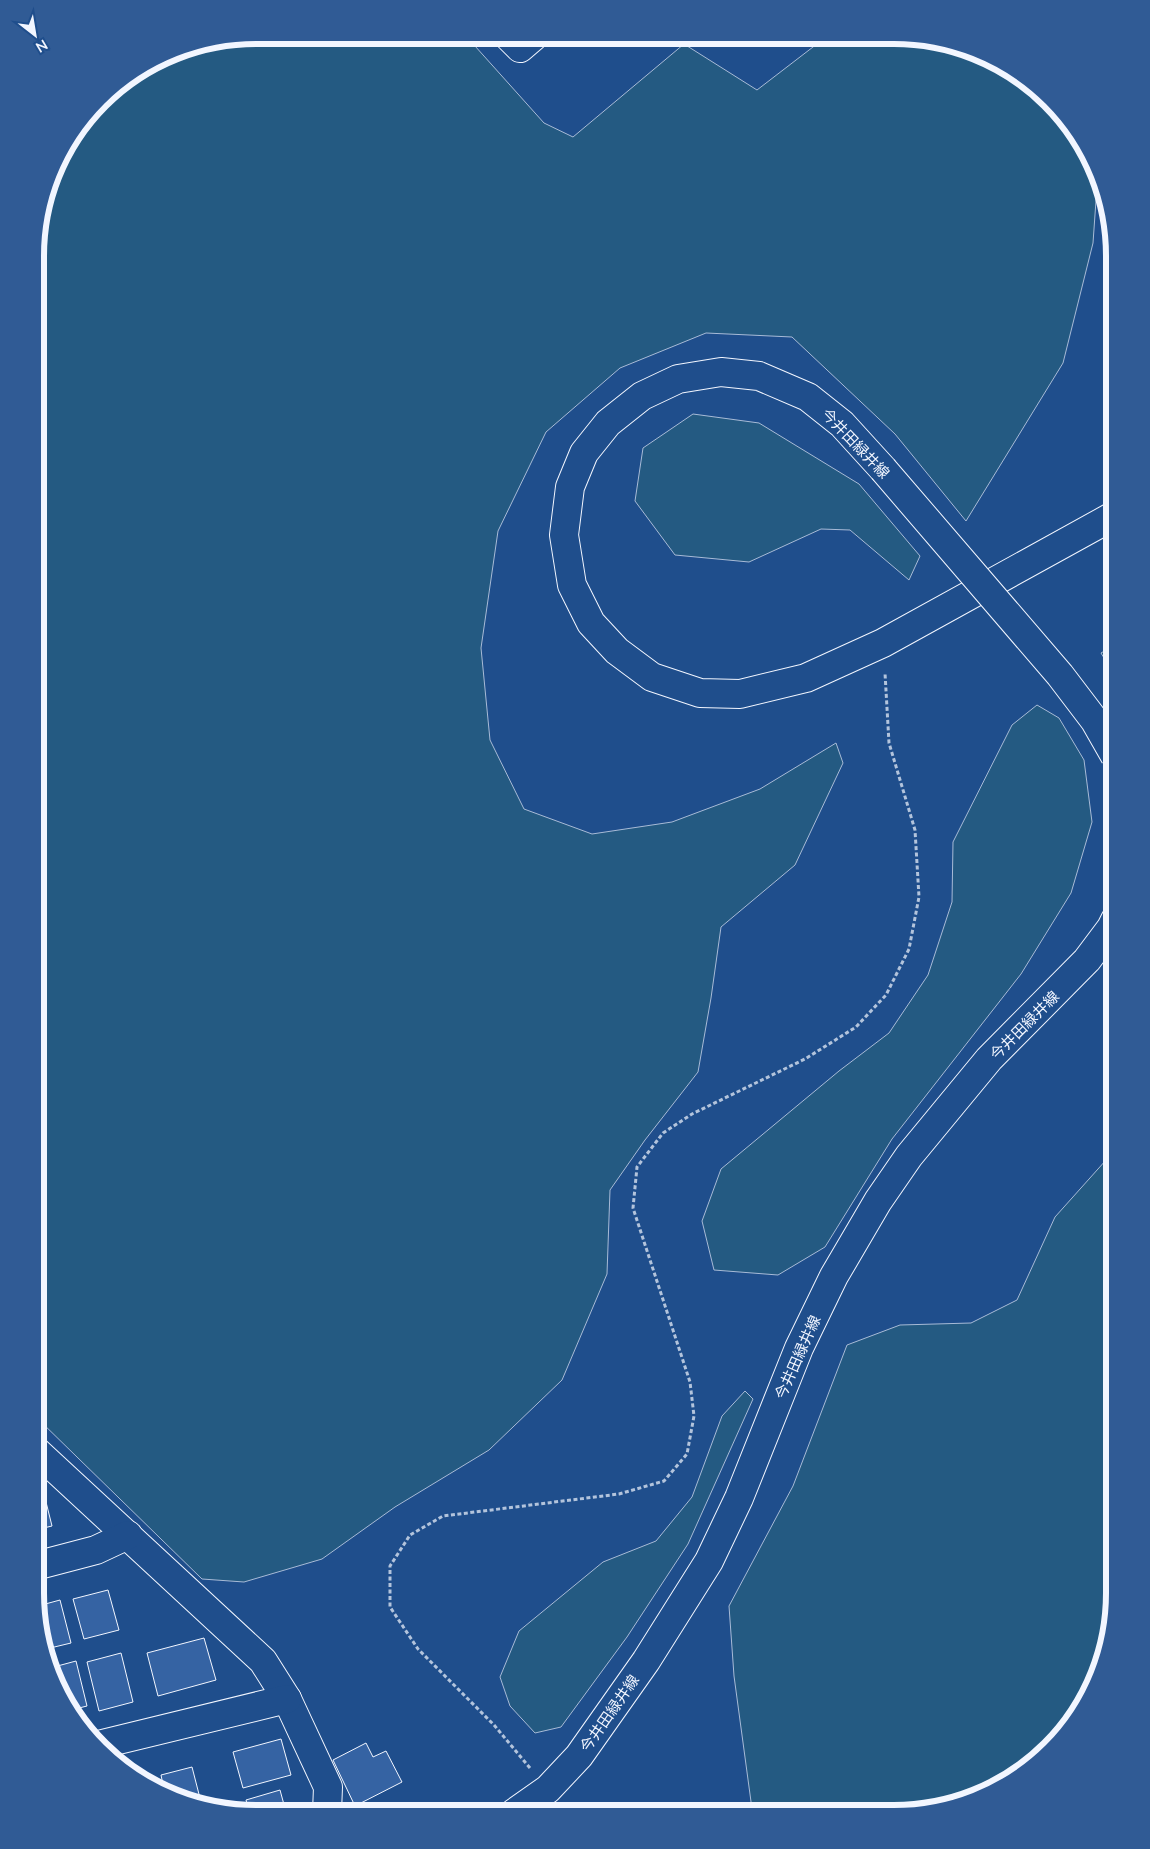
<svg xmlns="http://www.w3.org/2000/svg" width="1150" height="1849" font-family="Lato,'Noto Sans JP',sans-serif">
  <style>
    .green { fill: #245a82; stroke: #a8bbd7 }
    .building { fill: #3563a3; stroke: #f2f6ff }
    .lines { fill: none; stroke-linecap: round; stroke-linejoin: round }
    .street-casing { stroke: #f2f6ff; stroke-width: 30 }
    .secondary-casing { stroke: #f2f6ff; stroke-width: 30 }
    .path { stroke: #b3c4dc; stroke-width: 3; stroke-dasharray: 4 2.5; stroke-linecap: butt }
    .street { stroke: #1f4e8c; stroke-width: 28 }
    .secondary { stroke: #1f4e8c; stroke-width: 28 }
    .secondary-bridge-casing { stroke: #f2f6ff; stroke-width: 30; stroke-linecap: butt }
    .secondary-bridge { stroke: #1f4e8c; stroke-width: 28 }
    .labels { text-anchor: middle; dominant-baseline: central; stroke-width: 4; stroke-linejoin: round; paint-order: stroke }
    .street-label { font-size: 15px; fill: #f2f6ff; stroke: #1f4e8c }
    .rim { fill: none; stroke: #f2f6ff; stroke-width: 6 }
  </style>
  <rect width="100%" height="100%" fill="#1f4e8c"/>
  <g class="green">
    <polygon points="256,35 466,36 544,123 573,137 684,44 757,90 826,37 905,37 998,63 1029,81 1069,122 1098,172 1093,243 1063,363 966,521 895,434 792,337 706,333 620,368 546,432 498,531 481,648 490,740 524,809 592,834 672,822 760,789 836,743 843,763 795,865 721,927 711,998 698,1072 645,1140 610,1190 607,1274 562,1380 489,1450 395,1507 322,1559 244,1582 202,1579 35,1416 37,228 58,158 110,90 172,52"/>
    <polygon points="693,414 759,423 859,484 920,556 909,580 850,530 821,529 749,562 675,555 635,501 643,448"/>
    <polygon points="1115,645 1115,676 1101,653"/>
    <polygon points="1037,705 1059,718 1084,760 1092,822 1071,893 1021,974 892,1139 825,1247 778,1275 714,1270 702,1221 721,1169 839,1071 889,1033 928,975 952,902 953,842 1012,725"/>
    <polygon points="1115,1150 1115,1608 1103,1664 1069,1727 1028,1768 978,1797 894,1814 750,1814 752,1809 734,1676 729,1606 793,1486 847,1345 900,1325 971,1323 1017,1300 1055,1217"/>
    <polygon points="745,1391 753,1399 688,1544 627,1637 561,1727 535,1733 510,1706 500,1677 519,1631 603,1562 656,1541 692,1497 722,1416"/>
  </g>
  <g class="building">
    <polygon points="44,1494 52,1526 35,1530 35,1497"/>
    <polygon points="108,1590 119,1630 84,1639 73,1599"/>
    <polygon points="60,1600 71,1643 46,1649 38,1606"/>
    <polygon points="204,1638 216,1680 158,1696 147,1653"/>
    <polygon points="121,1653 133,1702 99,1711 87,1662"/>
    <polygon points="76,1661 87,1706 71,1710 52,1677 50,1668"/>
    <polygon points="281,1739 291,1775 243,1788 233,1752"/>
    <polygon points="366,1743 373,1757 386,1751 402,1782 355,1806 333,1760"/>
    <polygon points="192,1767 201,1802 196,1804 172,1797 165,1794 161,1775"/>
    <polygon points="150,1778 152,1786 141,1780"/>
    <polygon points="280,1790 286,1812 249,1812 246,1800"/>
  </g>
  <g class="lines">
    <defs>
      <g id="street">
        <polyline points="508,36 520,48 534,36"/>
        <polyline points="35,1450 263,1661 287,1699 328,1787 327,1812"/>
        <polyline points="35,1566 96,1550 128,1535"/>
        <polyline points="98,1745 287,1699"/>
      </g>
      <g id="secondary">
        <polyline points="883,469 842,424 808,397 759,376 721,372 678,379 642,396 608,423 584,453 570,487 564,535 572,585 591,623 617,651 652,677 700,693 740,694 806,678 883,643 1115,515"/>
        <polyline points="514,1813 548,1789 579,1756 646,1661 709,1561 739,1498 799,1348 834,1276 878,1201 909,1156 989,1059 1087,960 1111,928 1115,920"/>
      </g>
    </defs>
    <use href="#street" class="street-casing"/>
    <use href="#secondary" class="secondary-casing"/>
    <polyline class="path" points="530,1768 494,1725 418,1649 390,1607 390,1566 410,1535 443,1516 619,1494 664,1481 687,1454 694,1416 690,1382 633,1208 637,1167 663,1133 692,1114 805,1059 856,1027 886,995 909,949 919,897 915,830 889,743 885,673"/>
    <use href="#street" class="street"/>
    <use href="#secondary" class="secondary"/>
    <defs>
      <polyline id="secondary-bridge" points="883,469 1060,675 1095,721 1115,756"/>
    </defs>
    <use href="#secondary-bridge" class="secondary-bridge-casing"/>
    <use href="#secondary-bridge" class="secondary-bridge"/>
  </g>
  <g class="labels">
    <g class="street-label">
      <text transform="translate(856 443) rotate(46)">今井田緑井線</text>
      <text transform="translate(1024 1025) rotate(-45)">今井田緑井線</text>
      <text transform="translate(797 1357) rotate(-66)">今井田緑井線</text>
      <text transform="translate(609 1713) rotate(-55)">今井田緑井線</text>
    </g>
  </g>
  <path d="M0 0H1150V1849H0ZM256 44H894A212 212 0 0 1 1106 256V1593A212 212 0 0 1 894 1805H256A212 212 0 0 1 44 1593V256A212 212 0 0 1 256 44Z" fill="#305b95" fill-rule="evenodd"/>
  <path class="rim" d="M256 44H894A212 212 0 0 1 1106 256V1593A212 212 0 0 1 894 1805H256A212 212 0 0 1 44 1593V256A212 212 0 0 1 256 44Z"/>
  <g transform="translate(35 35) rotate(149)" stroke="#1f4e8c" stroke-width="4" paint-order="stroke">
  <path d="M0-4L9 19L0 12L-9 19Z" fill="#f2f6ff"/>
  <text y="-8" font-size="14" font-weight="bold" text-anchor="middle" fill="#f2f6ff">N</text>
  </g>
</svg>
